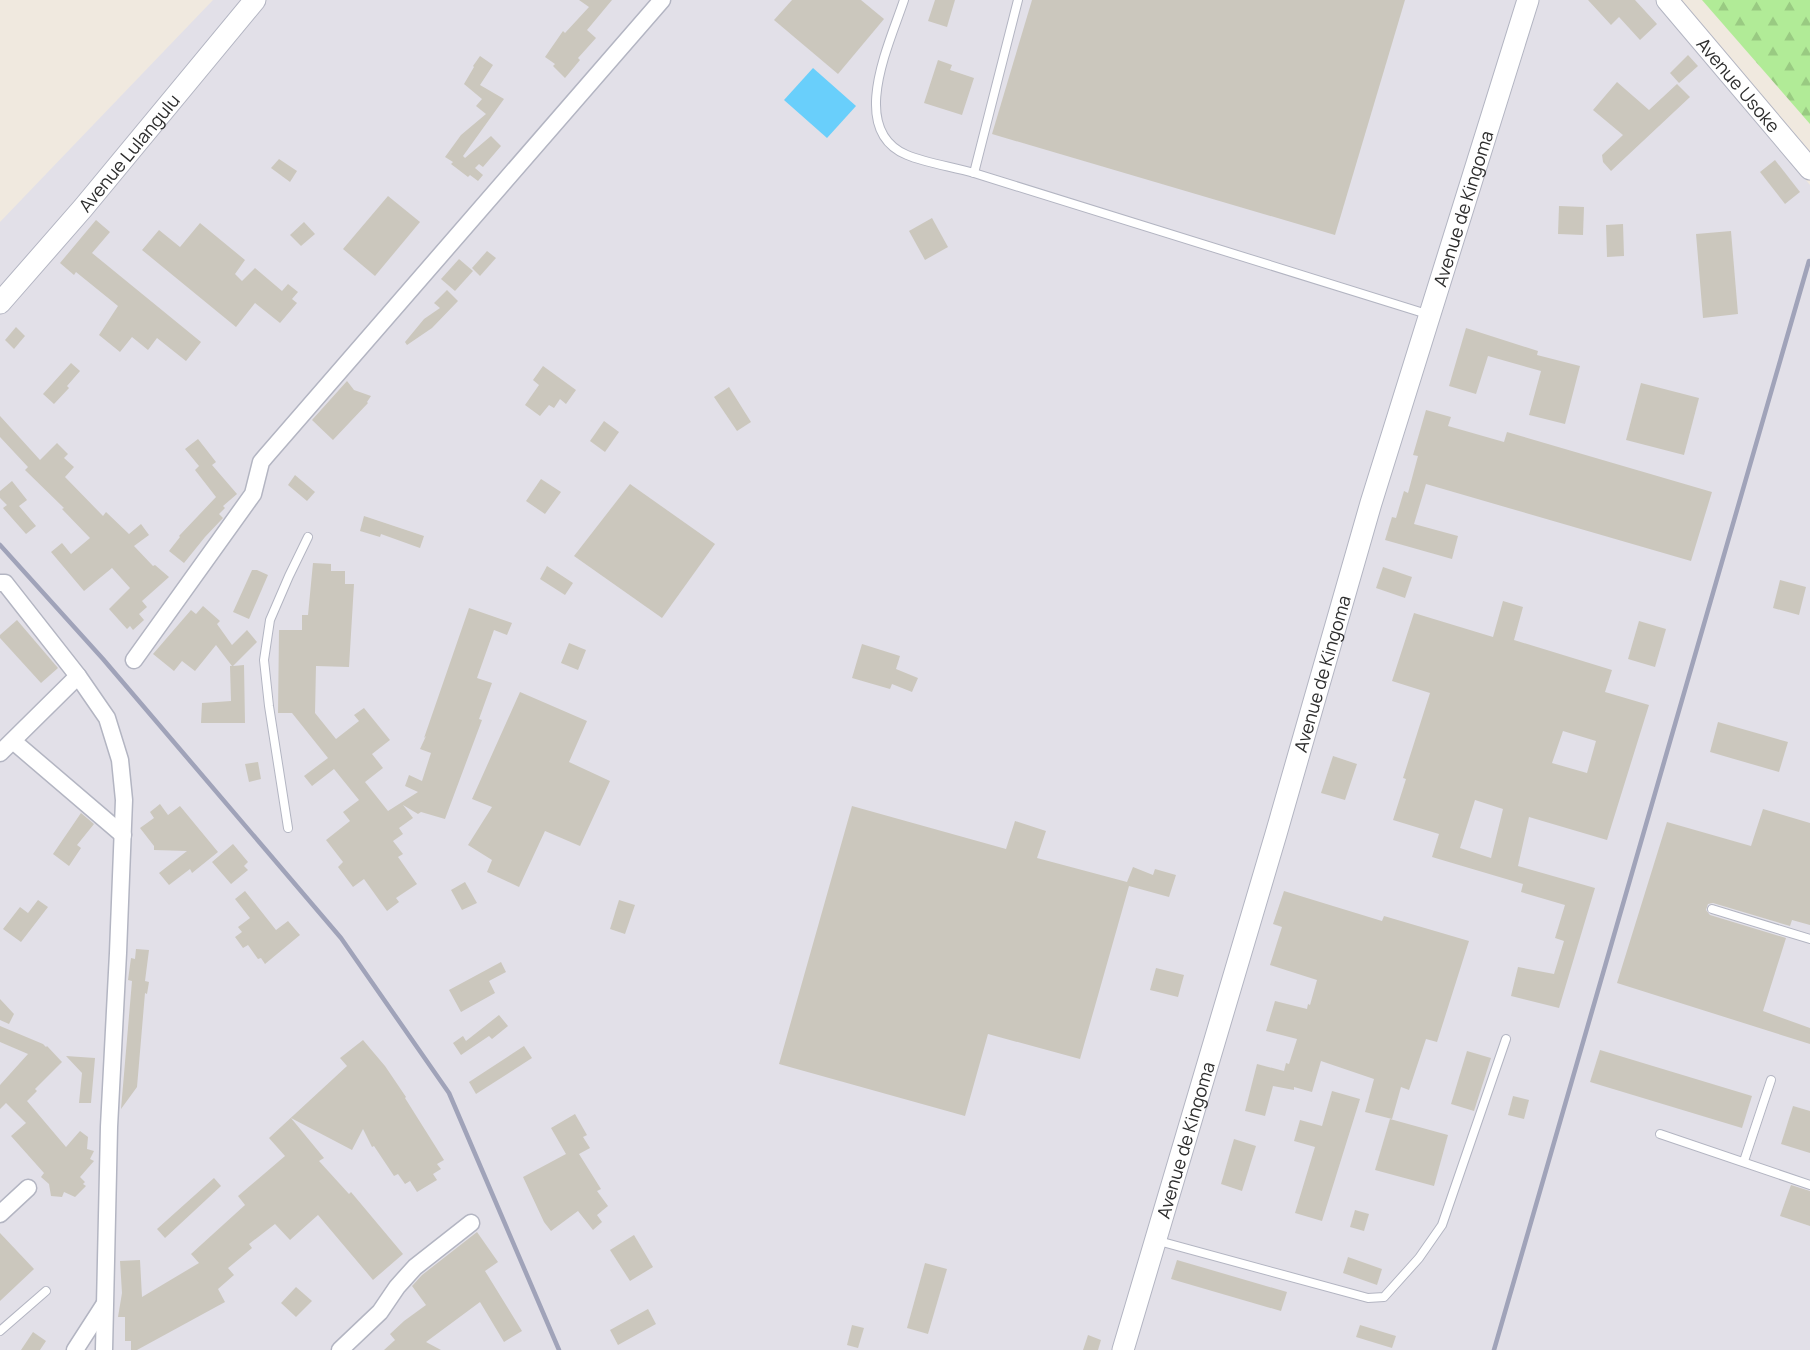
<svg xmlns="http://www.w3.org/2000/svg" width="1810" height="1350" font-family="Manrope,sans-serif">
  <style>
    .industrial { fill: #e2e0e8 }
    .forest { fill: url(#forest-firs) }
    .water { fill: #69cffb }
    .building { fill: #cbc7bd; fill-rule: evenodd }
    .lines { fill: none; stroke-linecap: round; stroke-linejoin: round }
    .service-casing { stroke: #b3b5c2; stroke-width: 10 }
    .minor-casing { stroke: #b3b5c2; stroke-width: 19 }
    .tertiary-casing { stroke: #b3b5c2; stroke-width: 23 }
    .service { stroke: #fff; stroke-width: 8 }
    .minor { stroke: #fff; stroke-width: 16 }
    .tertiary { stroke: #fff; stroke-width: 21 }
    .rail { stroke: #a0a3b9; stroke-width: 4.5 }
    .labels { text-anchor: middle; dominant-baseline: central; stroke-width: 5; stroke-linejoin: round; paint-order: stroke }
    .street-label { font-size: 18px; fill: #2d2d2d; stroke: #fff }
  </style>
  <defs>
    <pattern id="forest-firs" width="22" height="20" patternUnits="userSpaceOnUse" patternTransform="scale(1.5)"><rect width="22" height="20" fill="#b1eb97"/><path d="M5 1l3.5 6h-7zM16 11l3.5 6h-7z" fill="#99ca82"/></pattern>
  </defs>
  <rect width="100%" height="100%" fill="#f0e9df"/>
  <polygon class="industrial" points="213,0 1656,0 1810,185 1810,1350 0,1350 0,222"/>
  <polygon class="forest" points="1702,0 1810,0 1810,124"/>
  <polygon class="water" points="813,68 856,106 827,138 784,100"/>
  <g class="building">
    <polygon points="579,0 612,0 587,30 596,38 578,58 580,60 565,78 553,66 555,64 545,57 563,31 565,33 589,7"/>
    <polygon points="792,0 861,0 884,19 838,74 774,20"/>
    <polygon points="935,0 955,0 947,27 928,21"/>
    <polygon points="1032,0 1405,0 1335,235 992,134"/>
    <polygon points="1588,0 1635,0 1657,24 1640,40 1619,17 1611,25"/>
    <polygon points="1688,55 1698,66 1679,83 1670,73"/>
    <polygon points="480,56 493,65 480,85 504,99 463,156 465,158 491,136 501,146 483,167 479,164 475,168 483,175 478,181 470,175 468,177 451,164 453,162 445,157 461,135 486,114 476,106 482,99 464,84 474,67 473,66"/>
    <polygon points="938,60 952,65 950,70 974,78 962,115 924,103"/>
    <polygon points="1617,82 1649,110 1677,84 1690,97 1611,171 1603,162 1602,155 1623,135 1593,110"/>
    <polygon points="279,159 297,171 290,182 271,168"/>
    <polygon points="1775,160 1800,192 1785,204 1760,172"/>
    <polygon points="388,196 420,222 375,276 343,249"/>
    <polygon points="1559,206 1584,207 1583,235 1558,234"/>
    <polygon points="932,218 948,247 925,260 909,231"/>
    <polygon points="96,220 110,232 92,253 201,342 186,361 157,338 148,350 132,337 120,352 99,335 118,306 76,272 74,275 60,263"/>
    <polygon points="304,222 315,234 301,246 290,235"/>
    <polygon points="200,223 245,260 235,274 242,281 255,268 282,291 288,284 298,292 292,299 297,303 280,323 255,303 236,327 142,250 159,230 180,247"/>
    <polygon points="1623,224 1624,256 1607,257 1606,225"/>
    <polygon points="1731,231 1738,314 1703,318 1696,234"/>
    <polygon points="487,251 496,258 480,276 472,268"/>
    <polygon points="459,259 473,271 455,291 441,279"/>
    <polygon points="447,290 458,301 432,328 407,345 405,342 424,319 440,308 434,303"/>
    <polygon points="16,327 25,336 14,349 5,340"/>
    <polygon points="1466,328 1538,351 1537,355 1580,366 1565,424 1529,415 1541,371 1488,356 1476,394 1449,386"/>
    <polygon points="71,363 80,371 67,386 69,388 54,404 43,394"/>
    <polygon points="543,366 576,390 566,404 560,399 554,408 549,405 540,416 525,405 539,385 533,380"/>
    <polygon points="347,381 354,390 371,396 367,402 368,403 333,440 312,420"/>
    <polygon points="1641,383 1699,398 1684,455 1626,440"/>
    <polygon points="729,387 751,422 737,431 714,397"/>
    <polygon points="1426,410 1451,417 1448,426 1504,442 1507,432 1712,492 1691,561 1426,484 1414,524 1458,536 1452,559 1385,540 1392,517 1396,518 1404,491 1408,493 1418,456 1413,455"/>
    <polygon points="0,416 40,460 57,443 68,454 64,458 74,467 65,477 103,516 106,512 129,534 141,524 149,535 134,546 153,566 155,565 169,577 142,601 147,607 139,614 144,620 133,630 130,626 127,629 109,609 130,588 112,568 84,591 51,552 62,543 71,554 90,538 62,509 64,508 25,470 28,467 0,437"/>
    <polygon points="604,421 619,432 605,452 590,441"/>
    <polygon points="198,439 216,462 212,465 237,494 223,506 225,508 219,514 223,518 205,537 184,563 169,551 180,537 179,536 216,497 195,470 199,466 185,449"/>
    <polygon points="295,475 315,492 307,501 288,485"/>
    <polygon points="541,479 561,492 545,514 526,501"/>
    <polygon points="12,481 27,500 19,506 36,526 26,534 3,508 7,505 0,498 0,491"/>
    <polygon points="630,484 715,544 662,618 574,556"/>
    <polygon points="364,516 424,536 420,548 381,534 380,537 360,531"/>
    <polygon points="313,563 331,564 331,571 345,571 345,584 354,584 349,667 316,666 315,713 336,739 359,721 354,715 364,708 390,740 372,754 383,768 365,782 388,811 418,792 405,786 409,775 422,781 431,753 420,749 426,736 424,738 469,608 512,623 507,635 494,630 477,678 492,683 479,719 482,720 445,819 421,812 418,814 403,805 413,818 399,828 403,834 393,841 403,854 398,857 417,884 396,898 399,902 387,911 364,879 353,887 338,867 343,862 326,840 350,821 343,812 359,800 334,769 312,786 304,776 328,758 292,713 278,713 279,630 302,630 302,615 308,615"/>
    <polygon points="547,566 573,583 565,595 540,579"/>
    <polygon points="1383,567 1412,577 1405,598 1376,588"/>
    <polygon points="252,570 257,570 268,575 249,619 233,612"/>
    <polygon points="1780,580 1806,587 1799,615 1773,608"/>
    <path d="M1503 601 1523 607 1514 640 1612 670 1605 692 1649 705 1607 840 1529 817 1518 866 1595 888 1559 1008 1511 996 1518 967 1554 974 1564 941 1555 938 1565 905 1521 892 1523 884 1432 857 1439 834 1393 820 1406 779 1403 778 1430 693 1392 681 1414 613 1493 637ZM1563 731 1596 741 1587 773 1552 763ZM1475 800 1503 809 1491 858 1460 848Z"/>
    <polygon points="203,606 220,621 217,624 232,645 247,630 257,642 233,666 244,665 245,723 201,723 202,703 231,701 230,666 232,666 216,645 195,671 182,661 174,671 153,654 191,610 196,614"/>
    <polygon points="17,620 58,668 41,683 0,638 0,635"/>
    <polygon points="1639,621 1666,629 1655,667 1628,659"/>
    <polygon points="569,643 586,650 578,670 561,663"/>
    <polygon points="862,644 900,656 896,669 918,678 912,692 892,684 890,689 852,678"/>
    <polygon points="520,692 587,721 569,762 610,781 580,846 545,831 519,887 487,872 492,860 468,845 492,807 472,799"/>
    <polygon points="1718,722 1788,742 1779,772 1710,752"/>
    <polygon points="1333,756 1357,764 1345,800 1321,793"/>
    <polygon points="258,762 261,779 249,782 245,764"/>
    <polygon points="160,804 168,815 180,806 218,852 192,873 190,869 169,885 159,873 187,851 154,850 154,846 140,828 154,818 150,812"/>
    <polygon points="852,806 1006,849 1015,821 1046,831 1037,858 1127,882 1133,867 1153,875 1155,869 1176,875 1169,897 1129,886 1080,1059 988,1034 965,1116 779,1064"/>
    <polygon points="1763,809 1810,823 1810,925 1792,920 1790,926 1713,903 1708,904 1706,910 1710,915 1786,938 1763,1011 1810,1028 1810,1044 1617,983 1667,822 1751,846"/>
    <polygon points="81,813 94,824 77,845 81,848 69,866 53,854"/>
    <polygon points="233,844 248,862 244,866 248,870 231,884 212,862"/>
    <polygon points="465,882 477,903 462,910 451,890"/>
    <polygon points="245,891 276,930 288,921 300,935 265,964 261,958 258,959 248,945 243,948 235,937 242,932 238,927 250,918 235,899"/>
    <polygon points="1284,891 1382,921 1384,916 1469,941 1437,1042 1426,1039 1409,1090 1401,1087 1392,1119 1365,1112 1374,1079 1321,1061 1312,1092 1294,1087 1294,1090 1273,1086 1265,1116 1245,1111 1257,1064 1284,1071 1286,1063 1289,1064 1297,1039 1266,1031 1275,1001 1307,1009 1308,1004 1310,1005 1317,980 1270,965 1282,927 1273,924"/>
    <polygon points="38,900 48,907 21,942 3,929 20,907 28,913"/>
    <polygon points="619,900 635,905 625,934 610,929"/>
    <polygon points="136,949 149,950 145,981 149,982 147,994 145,993 137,1087 121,1109 132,981 128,980 131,958 135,959"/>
    <polygon points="501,962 506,972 489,981 495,993 461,1012 449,990"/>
    <polygon points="1156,968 1184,975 1178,997 1150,990"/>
    <polygon points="0,999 14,1014 9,1024 0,1020"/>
    <polygon points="499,1015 508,1026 492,1039 489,1036 461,1055 453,1043 463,1036 466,1041"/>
    <polygon points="0,1026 43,1044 46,1047 47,1046 62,1062 35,1089 37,1091 27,1101 66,1147 80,1131 88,1137 87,1149 94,1151 90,1159 94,1161 80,1177 85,1182 83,1184 86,1186 75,1197 64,1192 62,1197 51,1196 49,1184 41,1177 44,1173 11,1136 26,1123 6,1103 0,1109 0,1085 28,1054 0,1042"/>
    <polygon points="363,1040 385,1066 406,1097 405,1098 444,1160 437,1164 441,1169 433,1174 437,1180 417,1192 410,1181 405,1184 398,1174 394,1176 374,1146 372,1147 363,1129 352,1150 291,1118 324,1158 319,1161 349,1194 351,1192 403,1254 373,1280 318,1215 290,1240 275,1224 249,1244 252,1248 228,1268 234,1275 218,1289 225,1302 137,1350 131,1350 131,1341 125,1341 125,1317 118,1317 122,1293 120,1261 140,1260 142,1297 199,1263 191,1254 245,1205 238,1196 285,1156 269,1138 347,1066 340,1058"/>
    <polygon points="524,1046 532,1058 476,1094 469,1082"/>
    <polygon points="1600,1050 1752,1096 1742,1128 1590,1082"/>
    <polygon points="1467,1051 1491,1058 1474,1111 1451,1104"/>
    <polygon points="66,1056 95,1058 91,1103 79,1103 82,1073"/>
    <polygon points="1332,1091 1360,1099 1322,1221 1295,1213 1315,1147 1294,1141 1300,1120 1322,1126"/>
    <polygon points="1513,1096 1529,1100 1524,1119 1508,1115"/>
    <polygon points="1793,1106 1810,1111 1810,1153 1781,1144"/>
    <polygon points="575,1114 587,1135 583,1137 590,1148 579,1154 601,1189 597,1191 608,1206 597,1215 602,1222 593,1230 578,1211 551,1231 544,1222 523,1177 566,1154 551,1128"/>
    <polygon points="1390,1119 1448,1135 1434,1186 1375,1170"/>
    <polygon points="1234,1139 1256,1146 1242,1191 1221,1184"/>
    <polygon points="214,1178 221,1186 165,1238 157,1229"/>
    <polygon points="1791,1185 1810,1191 1810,1226 1780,1216"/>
    <polygon points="1355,1210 1369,1214 1364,1231 1350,1227"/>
    <polygon points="477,1232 498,1262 485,1271 522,1331 504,1342 480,1302 426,1342 441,1350 384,1350 395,1340 390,1334 404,1321 426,1305 412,1286 422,1275"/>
    <polygon points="0,1233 34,1269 0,1301"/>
    <polygon points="634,1235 653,1267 630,1281 610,1250"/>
    <polygon points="1348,1257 1382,1269 1377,1285 1343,1273"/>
    <polygon points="1177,1260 1287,1292 1281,1311 1171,1279"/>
    <polygon points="925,1263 947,1269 928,1334 907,1328"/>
    <polygon points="296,1287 312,1301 296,1317 281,1303"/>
    <polygon points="648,1309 656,1324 618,1345 610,1330"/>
    <polygon points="852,1325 864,1328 858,1348 847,1345"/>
    <polygon points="1360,1325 1396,1336 1392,1348 1356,1337"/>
    <polygon points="33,1332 46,1341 40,1350 21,1350"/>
    <polygon points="1088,1335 1101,1340 1098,1350 1083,1350"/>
  </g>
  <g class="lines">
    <defs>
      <g id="service">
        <path d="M904 0C890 43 847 130 907 155 926 163 954 167 974 173L1430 315"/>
        <polyline points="974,173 1018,0"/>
        <polyline points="288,828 269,706 264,660 270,620 289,576 308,537"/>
        <polyline points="1712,909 1810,939"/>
        <polyline points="1660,1134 1810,1185"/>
        <polyline points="1744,1161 1771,1080"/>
        <polyline points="1155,1240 1368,1298 1384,1297 1419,1258 1442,1225 1506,1039"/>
        <polyline points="0,1331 46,1291"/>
      </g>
      <g id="minor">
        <polyline points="0,583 5,583 78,676 107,718 120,760 124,800 118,953 109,1127 104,1350"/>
        <polyline points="134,660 253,494 261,462 266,456 662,0"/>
        <polyline points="13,741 123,835"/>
        <polyline points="0,753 78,676"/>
        <polyline points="0,1214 28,1188"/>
        <polyline points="75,1350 104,1305"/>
        <polyline points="340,1350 380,1312 397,1287 415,1267 471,1223"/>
      </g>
      <g id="tertiary">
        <path id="s1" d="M1667 0 1810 169"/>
        <path id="s2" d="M0 303 83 208 255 0"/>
        <path id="s3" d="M1123 1350 1276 834 1371 503 1528 0"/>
      </g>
    </defs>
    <use href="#service" class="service-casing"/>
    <use href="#minor" class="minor-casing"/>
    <use href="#tertiary" class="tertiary-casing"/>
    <use href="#service" class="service"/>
    <use href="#minor" class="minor"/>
    <use href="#tertiary" class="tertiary"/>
    <g class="rail">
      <polyline points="0,545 103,659 341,938 449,1093 559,1350"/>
      <polyline points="1494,1350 1809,261"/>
    </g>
  </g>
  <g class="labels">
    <g class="street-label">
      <text stroke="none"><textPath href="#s1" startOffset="111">Avenue Usoke</textPath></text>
      <text stroke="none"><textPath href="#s2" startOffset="198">Avenue Lulangulu</textPath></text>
      <text stroke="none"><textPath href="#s3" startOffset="1191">Avenue de Kingoma</textPath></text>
      <text stroke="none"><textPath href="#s3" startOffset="705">Avenue de Kingoma</textPath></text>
      <text stroke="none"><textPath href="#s3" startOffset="219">Avenue de Kingoma</textPath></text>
    </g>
  </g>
</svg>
